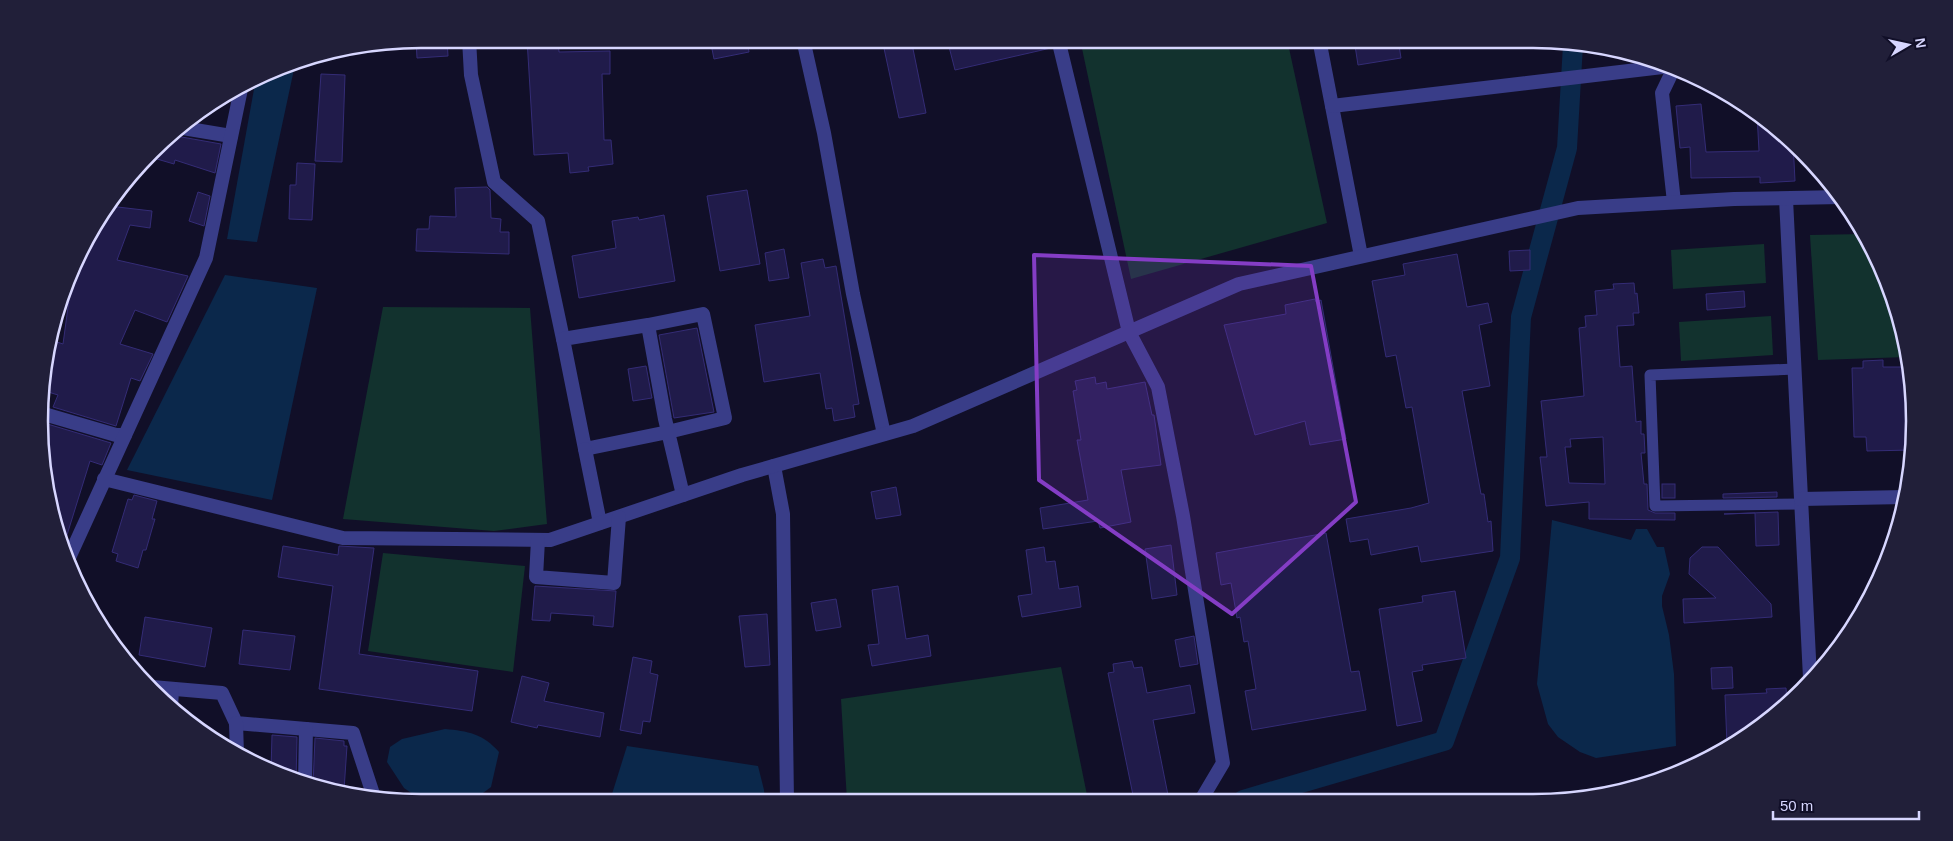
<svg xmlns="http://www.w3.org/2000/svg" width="1953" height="841" font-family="Arial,sans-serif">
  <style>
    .green { fill: #12322e }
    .water { fill: #0b284b }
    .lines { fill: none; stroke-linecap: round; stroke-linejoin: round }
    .canal { stroke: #0b284b; stroke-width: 20 }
    .building { fill: #201b4a; stroke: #342c76; fill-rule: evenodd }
    .service { stroke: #393d88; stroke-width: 11 }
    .minor { stroke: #393d88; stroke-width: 14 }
    .tertiary { stroke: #393d88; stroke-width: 14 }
    .marked { fill: #843dc5; fill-opacity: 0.2; stroke: #843dc5; stroke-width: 4; stroke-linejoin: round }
    .rim { fill: none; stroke: #d7d6ff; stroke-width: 2.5 }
  </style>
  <rect width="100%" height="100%" fill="#110f28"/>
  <g class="green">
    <polygon points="1080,39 1287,39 1327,223 1131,279"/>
    <polygon points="1864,234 1875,252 1901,322 1907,357 1818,360 1810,235"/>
    <polygon points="1764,244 1766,283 1673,289 1671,250"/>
    <polygon points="383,307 530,308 547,524 494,531 343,519"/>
    <polygon points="1771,316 1773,355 1681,361 1679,322"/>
    <polygon points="383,553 525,566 513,672 368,651"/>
    <polygon points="1061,667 1088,800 847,801 841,699"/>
  </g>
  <g class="water">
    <polygon points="296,60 257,242 227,239 256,78"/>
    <polygon points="225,275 317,288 272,500 127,470"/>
    <polygon points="1552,520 1631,540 1636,529 1647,529 1657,547 1664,547 1670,574 1662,596 1662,606 1669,635 1674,674 1676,746 1596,758 1580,752 1558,737 1548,724 1537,684"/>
    <path d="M445 729C468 731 483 734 499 752L491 787 471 802H430L420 799 404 788 387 762 390 747 402 739Z"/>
    <polygon points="627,746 758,766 764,790 765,801 613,802 612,794"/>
  </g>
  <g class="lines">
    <polyline class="canal" points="1243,800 1444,741 1510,558 1521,317 1567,148 1573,45"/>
  </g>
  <g class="building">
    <polygon points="447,39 448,56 417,58 416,40"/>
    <polygon points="527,39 558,39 559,52 610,51 610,74 602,74 604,140 611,140 613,164 588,167 589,171 570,173 568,153 534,155"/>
    <polygon points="710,39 747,39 749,52 714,59"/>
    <polygon points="882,39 911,39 926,113 899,118"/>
    <polygon points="947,39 1049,39 1051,48 955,70"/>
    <polygon points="1354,39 1398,39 1401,58 1358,65"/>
    <polygon points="321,74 345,75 342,162 315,161"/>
    <polygon points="1701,104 1706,152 1759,151 1757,114 1784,134 1793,142 1795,181 1760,183 1760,177 1691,178 1690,147 1680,148 1676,106"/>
    <polygon points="170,132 176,136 221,144 215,173 175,160 174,164 150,157"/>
    <polygon points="297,163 315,164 312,220 289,219 290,185 296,185"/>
    <polygon points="487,187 490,190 491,218 501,219 500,232 509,232 509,254 416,251 417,229 429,229 430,216 456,217 455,188"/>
    <polygon points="747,190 760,264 720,271 707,196"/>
    <polygon points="198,192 210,196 204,226 189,221"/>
    <polygon points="109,206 152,211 150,228 130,225 117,260 188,276 167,322 135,310 120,344 153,354 140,381 131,378 116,426 53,407 58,395 45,391 57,342 63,344 72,278 90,230"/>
    <polygon points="664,215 675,281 579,298 572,256 616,248 612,221 638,217 639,220"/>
    <polygon points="784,249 789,278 769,281 765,253"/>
    <polygon points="1530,250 1530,270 1510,271 1509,251"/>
    <polygon points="1457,254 1467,307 1488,303 1492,322 1479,325 1490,386 1462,391 1481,494 1484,494 1488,522 1491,521 1493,551 1421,562 1418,546 1371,555 1368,539 1350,542 1346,519 1411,508 1429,503 1412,407 1406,408 1396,355 1386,357 1372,281 1405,275 1403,264"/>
    <polygon points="823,259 825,268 836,266 859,404 853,405 855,417 834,421 832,408 826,409 820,373 764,382 755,325 810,316 801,263"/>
    <path d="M1634 283 1635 294 1637 293 1639 313H1633L1634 325 1617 326 1620 367 1632 366 1636 422 1641 421V434H1644L1645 453H1641L1644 484H1647L1648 510 1655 513H1675V520L1589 519V502L1546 506 1540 457H1547L1541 401 1584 396 1579 328 1586 327 1585 316 1597 315 1595 291 1614 289 1613 284ZM1603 437 1605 484 1569 483 1565 447H1571L1570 439Z"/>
    <polygon points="1744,291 1745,307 1707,310 1706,294"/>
    <polygon points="1315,299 1316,302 1321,300 1346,439 1310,445 1305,421 1255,435 1224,325 1286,314 1285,305"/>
    <polygon points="697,328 714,412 674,418 659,335"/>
    <polygon points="1883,360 1883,367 1909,367 1913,396 1912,450 1867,451 1866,437 1854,437 1852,368 1863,368 1863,361"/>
    <polygon points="646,366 652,398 633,401 628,369"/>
    <polygon points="1095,377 1096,384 1106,382 1107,389 1145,382 1152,415 1154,415 1161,465 1121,470 1131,522 1100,528 1098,521 1043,529 1040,508 1088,500 1077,440 1081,440 1073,391 1077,390 1075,381"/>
    <polygon points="44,423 111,443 102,465 90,461 62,551 59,543 42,471 48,453 43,452"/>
    <rect x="1662" y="484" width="13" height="14"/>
    <polygon points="896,487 901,515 876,519 871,492"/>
    <polygon points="1777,492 1777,497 1723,498 1723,494"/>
    <polygon points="134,495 157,501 152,519 155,519 152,529 146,550 143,550 138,568 116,561 118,554 112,552 128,499 132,500"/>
    <polygon points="1778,512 1779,545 1756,546 1755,513 1724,514"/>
    <polygon points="1326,533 1351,672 1359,671 1366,710 1252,730 1245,691 1256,689 1248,641 1244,642 1240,617 1237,618 1231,583 1221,585 1216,553"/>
    <polygon points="1171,545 1177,595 1152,599 1145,549"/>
    <polygon points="283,546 338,555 339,546 374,548 359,654 478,671 472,711 319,689 333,586 278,577"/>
    <polygon points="1044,547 1046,562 1055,561 1059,589 1078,586 1081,607 1022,617 1018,596 1032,594 1026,550"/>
    <polygon points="1702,547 1718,547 1771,604 1772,617 1684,623 1683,599 1716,598 1689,574 1690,558"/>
    <polygon points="535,586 616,591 613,627 593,625 594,616 551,613 550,621 532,620"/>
    <polygon points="898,586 906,639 928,635 931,656 872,666 868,645 879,644 872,590"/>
    <polygon points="1455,591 1466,658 1422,665 1423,670 1412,672 1422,721 1397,726 1379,609 1423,602 1422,596"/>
    <polygon points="836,599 841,627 816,631 811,603"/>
    <polygon points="767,614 770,665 745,667 739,616"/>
    <polygon points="145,617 212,628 205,667 139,655"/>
    <polygon points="243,630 295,636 290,670 239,664"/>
    <polygon points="1194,636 1198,664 1180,667 1175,640"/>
    <polygon points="633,657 652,661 650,673 658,675 650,722 643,721 641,734 620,730"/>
    <polygon points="1132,661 1134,668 1142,667 1147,693 1190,685 1195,713 1153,720 1169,800 1134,800 1108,673 1114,672 1113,664"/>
    <polygon points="1732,667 1733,688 1712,689 1711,668"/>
    <polygon points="522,676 549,683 544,701 604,713 600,737 538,725 537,728 511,722"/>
    <polygon points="1786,688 1787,702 1765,723 1727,745 1725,695 1767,693 1766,689"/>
    <polygon points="272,735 297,737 296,781 271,770"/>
    <polygon points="315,738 344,741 344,746 347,746 344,790 313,785"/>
  </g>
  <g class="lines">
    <polyline class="service" points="1795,369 1650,375 1655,506 1801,504"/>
    <g class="minor">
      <polyline points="469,39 471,75 494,182 538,221 563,339"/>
      <polyline points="803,39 824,133 853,294 884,434"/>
      <polyline points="1058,39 1129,332 1158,387 1183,516 1223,763 1201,800"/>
      <polyline points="1319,39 1361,256"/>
      <polyline points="1332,106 1671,66"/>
      <polyline points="177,127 231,136"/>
      <polyline points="1786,199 1810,678"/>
      <polyline points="1674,202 1662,93 1674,68"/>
      <polyline points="648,325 563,339 585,449 668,432 725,418 703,314 648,325 665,419 683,495"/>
      <polyline points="44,414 116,435 125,435"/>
      <polyline points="585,449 600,523"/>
      <polyline points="774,466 783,514 787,801"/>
      <polyline points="104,479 343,538 550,540 742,475 913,426 1239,284 1578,208 1734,199 1841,197"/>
      <polyline points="1801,499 1905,497"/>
      <polyline points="538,540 536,577 614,583 619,517"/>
      <polyline points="152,687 222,693 236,723 353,733 373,794"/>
      <polyline points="171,709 172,689"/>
      <polyline points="236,723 237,754"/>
      <polyline points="305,783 306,729"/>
    </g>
    <polyline class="tertiary" points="67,562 206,258 242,84"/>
  </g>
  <path class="marked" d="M1034 255 1311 266 1356 502 1232 614 1039 480Z"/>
  <path d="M0 0H1953V841H0ZM421 48H1533A373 373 0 0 1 1906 421V421A373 373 0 0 1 1533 794H421A373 373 0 0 1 48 421V421A373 373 0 0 1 421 48Z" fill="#211f39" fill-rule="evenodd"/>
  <path class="rim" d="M421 48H1533A373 373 0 0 1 1906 421V421A373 373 0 0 1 1533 794H421A373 373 0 0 1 48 421V421A373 373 0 0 1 421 48Z"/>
  <g transform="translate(1908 45) rotate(81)" stroke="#110f28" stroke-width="4" paint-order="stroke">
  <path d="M0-4L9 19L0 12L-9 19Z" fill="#d7d6ff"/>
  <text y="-8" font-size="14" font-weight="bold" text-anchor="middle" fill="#d7d6ff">N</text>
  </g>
  <path d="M1773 811v8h146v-8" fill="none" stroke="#d7d6ff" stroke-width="2.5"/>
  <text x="1780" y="811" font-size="15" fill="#d7d6ff" stroke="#110f28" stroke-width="4" paint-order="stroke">50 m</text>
</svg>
